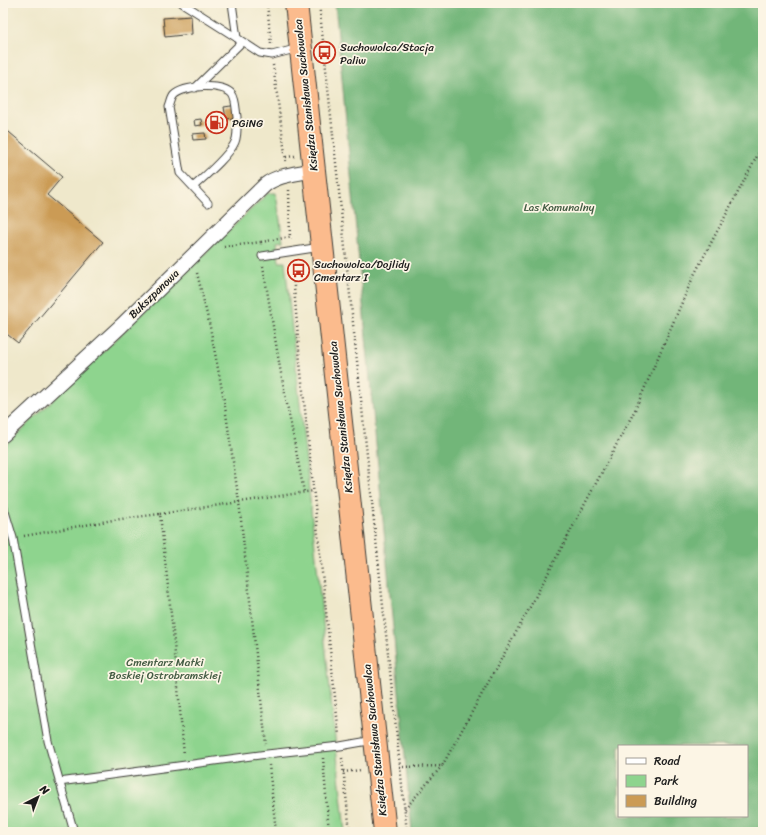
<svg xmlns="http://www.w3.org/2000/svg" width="766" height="835" font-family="Sriracha,sans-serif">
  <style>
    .green { fill: #8ed48e; stroke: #557855 }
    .forest { fill: #72b679; stroke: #47694a; fill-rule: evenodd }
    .building { fill: #cb9b55 }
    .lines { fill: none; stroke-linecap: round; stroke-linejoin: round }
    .service-casing { stroke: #3c3b36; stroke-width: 9 }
    .minor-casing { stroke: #3c3b36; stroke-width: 16 }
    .trunk-casing { stroke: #3c3b36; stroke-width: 24 }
    .path { stroke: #3c3b36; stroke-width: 2.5; stroke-dasharray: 1 3; stroke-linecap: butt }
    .service { stroke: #fff; stroke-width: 7 }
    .minor { stroke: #fff; stroke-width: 14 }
    .trunk { stroke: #fbbb8d; stroke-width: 22 }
    .labels { text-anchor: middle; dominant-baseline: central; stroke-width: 3.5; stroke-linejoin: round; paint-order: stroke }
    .poi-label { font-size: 11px; fill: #1c1c1c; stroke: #fcf5e5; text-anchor: start }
    .street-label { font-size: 11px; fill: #1c1c1c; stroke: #fcf5e5 }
    .park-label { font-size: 11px; fill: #445c44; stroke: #fcf5e5 }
  </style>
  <rect width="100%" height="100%" fill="#fcf5e5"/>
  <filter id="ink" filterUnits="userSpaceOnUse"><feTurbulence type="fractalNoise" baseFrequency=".025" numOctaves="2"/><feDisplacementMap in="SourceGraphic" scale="8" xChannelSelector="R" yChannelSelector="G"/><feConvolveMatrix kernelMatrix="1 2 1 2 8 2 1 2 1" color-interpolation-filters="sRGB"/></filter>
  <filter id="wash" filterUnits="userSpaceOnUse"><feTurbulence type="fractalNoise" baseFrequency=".012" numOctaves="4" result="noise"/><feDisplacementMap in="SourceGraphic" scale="16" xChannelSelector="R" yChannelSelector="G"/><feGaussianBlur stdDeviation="0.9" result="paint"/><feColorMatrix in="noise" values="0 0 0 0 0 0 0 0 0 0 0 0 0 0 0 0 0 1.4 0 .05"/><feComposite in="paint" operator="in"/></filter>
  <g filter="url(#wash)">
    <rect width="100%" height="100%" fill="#efe8cb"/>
    <polygon class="green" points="268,193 276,193 283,241 277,242 279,262 285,262 345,832 3,832 3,448"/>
    <path class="forest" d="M335 3H763V832H412ZM619 746H747V816H619Z"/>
    <g id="blocks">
      <g class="building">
        <polygon points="191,16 192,34 165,37 163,18"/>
        <polygon points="238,105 240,117 226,119 224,107"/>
        <polygon points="211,116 219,116 220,130 213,130"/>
        <polygon points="201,119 202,125 195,126 194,120"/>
        <polygon points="3,127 62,177 47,195 103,242 18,343 3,331"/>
        <polygon points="205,133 206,139 193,140 192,134"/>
      </g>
    </g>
  </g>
  <g filter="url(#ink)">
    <use href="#blocks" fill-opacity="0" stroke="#3c3b36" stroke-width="1"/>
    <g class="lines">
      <defs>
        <g id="service">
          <polyline points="182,3 237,38"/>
          <polyline points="232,3 237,38 260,53 272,55 299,48"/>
          <polyline points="195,88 242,42"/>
          <path d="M193 187C205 176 229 156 235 142 238 135 237 125 237 117 236 110 236 99 232 94 223 83 184 85 174 95 171 98 171 103 169 107L180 173 208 203"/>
          <polyline points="262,256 321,247"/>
          <polyline points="3,505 13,538 48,741 74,832"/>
          <polyline points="59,782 267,754 340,746 374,740"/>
        </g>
        <path id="minor" d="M3 435 121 326 265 185C279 174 297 174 314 170"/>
        <polyline id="trunk" points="296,3 385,832"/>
      </defs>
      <use href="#service" class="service-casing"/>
      <use href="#minor" class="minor-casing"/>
      <use href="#trunk" class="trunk-casing"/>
      <g class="path">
        <polyline points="267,3 271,44"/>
        <polyline points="319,3 407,832"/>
        <polyline points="273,65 286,161"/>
        <polyline points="286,157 295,156"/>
        <polyline points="289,190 290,241"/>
        <polyline points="261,242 290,237"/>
        <polyline points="224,247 261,242 261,245"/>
        <polyline points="292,262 300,362 339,735"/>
        <polyline points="263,266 280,368 304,492"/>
        <polyline points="197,273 210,327 224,400 239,502 266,744"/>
        <polyline points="160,514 313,491"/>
        <polyline points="24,536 113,520 160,514 173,632 184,755"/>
        <polyline points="323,758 329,832"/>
        <polyline points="342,758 350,832"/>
        <polyline points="269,765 276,832"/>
        <polyline points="399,767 442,766 530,607 635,410 694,275 763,145"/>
        <polyline points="343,772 361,770"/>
        <polyline points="405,809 442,766"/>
      </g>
      <use href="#service" class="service"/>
      <use href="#minor" class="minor"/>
      <use href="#trunk" class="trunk"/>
    </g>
  </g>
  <defs>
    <symbol id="bus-ring" viewBox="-11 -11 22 22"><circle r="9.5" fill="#fcf5e5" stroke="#c8321e" stroke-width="1.5"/><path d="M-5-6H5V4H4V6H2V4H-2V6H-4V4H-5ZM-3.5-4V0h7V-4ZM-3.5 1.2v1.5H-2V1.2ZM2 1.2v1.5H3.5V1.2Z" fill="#c8321e"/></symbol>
    <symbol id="fuel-ring" viewBox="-11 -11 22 22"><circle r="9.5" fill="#fcf5e5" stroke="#c8321e" stroke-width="1.5"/><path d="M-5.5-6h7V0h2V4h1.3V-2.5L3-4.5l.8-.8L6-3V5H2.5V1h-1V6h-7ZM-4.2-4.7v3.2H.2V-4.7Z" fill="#c8321e"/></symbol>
  </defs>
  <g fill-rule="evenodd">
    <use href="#bus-ring" x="312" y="40" width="25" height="25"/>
    <use href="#fuel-ring" x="204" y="110" width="25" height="25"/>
    <use href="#bus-ring" x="286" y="258" width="25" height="25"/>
  </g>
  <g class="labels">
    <g class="poi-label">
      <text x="340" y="47">Suchowolca/Stacja<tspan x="340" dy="13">Paliw</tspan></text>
      <text x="232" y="123">PGiNG</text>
      <text x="314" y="264">Suchowolca/Dojlidy<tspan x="314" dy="13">Cmentarz I</tspan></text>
    </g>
    <g class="street-label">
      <text transform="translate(306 95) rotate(-96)">Księdza Stanisława Suchowolca</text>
      <text transform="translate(154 294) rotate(-44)">Bukszpanowa</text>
      <text transform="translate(341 417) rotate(-96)">Księdza Stanisława Suchowolca</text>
      <text transform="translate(375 740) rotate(-96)">Księdza Stanisława Suchowolca</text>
    </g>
    <g class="park-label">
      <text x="559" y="207">Las Komunalny</text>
      <text x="165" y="662">Cmentarz Matki<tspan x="165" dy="13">Boskiej Ostrobramskiej</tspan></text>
    </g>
  </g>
  <rect width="766" height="835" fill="none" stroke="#fcf5e5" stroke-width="16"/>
  <rect x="618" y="745" width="130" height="72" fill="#fcf5e5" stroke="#a29e95"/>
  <rect x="626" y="758" width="20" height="6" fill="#ffffff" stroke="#a29e95"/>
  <text x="654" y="765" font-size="12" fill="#1c1c1c">Road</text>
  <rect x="626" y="775" width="20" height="12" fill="#8ed48e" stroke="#a29e95"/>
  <text x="654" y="785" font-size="12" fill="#1c1c1c">Park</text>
  <rect x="626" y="795" width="20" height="12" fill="#cb9b55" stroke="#a29e95"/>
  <text x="654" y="805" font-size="12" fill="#1c1c1c">Building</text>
  <g transform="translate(38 797) rotate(42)" stroke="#fcf5e5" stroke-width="3" paint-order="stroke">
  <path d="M0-3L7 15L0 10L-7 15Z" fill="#1c1c1c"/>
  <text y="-6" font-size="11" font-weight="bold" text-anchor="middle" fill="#1c1c1c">N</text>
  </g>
</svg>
